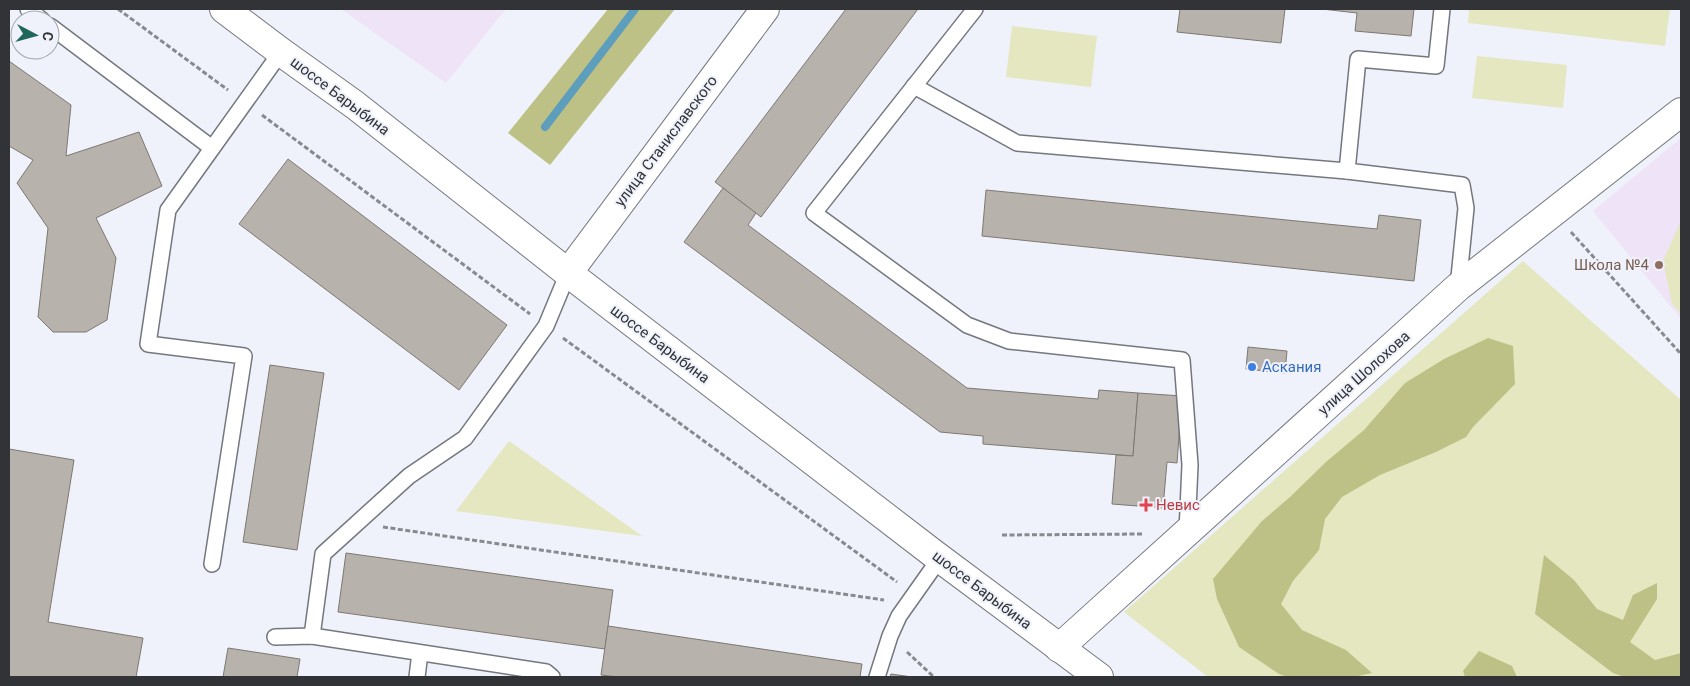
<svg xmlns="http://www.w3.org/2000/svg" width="1690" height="686" font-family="Roboto,sans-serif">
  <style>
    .education { fill: #efe3f7 }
    .green { fill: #e4e7c0 }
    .forest { fill: #bec185 }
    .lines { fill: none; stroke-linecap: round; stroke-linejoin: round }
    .stream { stroke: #5e9ebd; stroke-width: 8 }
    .building { fill: #b7b2ab; stroke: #7d7872 }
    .lane-casing { stroke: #74777e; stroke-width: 18 }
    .street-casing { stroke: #74777e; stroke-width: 30 }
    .secondary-casing { stroke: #74777e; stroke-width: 30 }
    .path { stroke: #878a8f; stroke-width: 3; stroke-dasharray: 5 2.5; stroke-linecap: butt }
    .lane { stroke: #fff; stroke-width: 15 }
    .street { stroke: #fff; stroke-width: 28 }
    .secondary { stroke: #fff; stroke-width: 28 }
    .education-dot { fill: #8d6e63; stroke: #eff2fa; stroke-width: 2 }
    .shop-dot { fill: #3f7fe0; stroke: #eff2fa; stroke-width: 2 }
    .health-dot { fill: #e0444e; stroke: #eff2fa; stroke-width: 2 }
    .labels { text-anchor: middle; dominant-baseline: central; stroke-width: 4; stroke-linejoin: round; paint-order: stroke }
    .street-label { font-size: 15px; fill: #313336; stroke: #eff2fa }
    .education-label { font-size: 15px; fill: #785e54; stroke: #eff2fa; text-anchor: end }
    .shop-label { font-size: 15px; fill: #366cbe; stroke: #eff2fa; text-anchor: start }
    .health-label { font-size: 15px; fill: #be3a42; stroke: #eff2fa; text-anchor: start }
  </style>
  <rect width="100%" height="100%" fill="#eff2fa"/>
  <g class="education">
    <polygon points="341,9 506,9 446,83"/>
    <polygon points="1681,138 1681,319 1593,211"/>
  </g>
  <g class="green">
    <polygon points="1469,9 1670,9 1665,46 1468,23"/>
    <polygon points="1012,26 1097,36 1091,87 1006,77"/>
    <polygon points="1477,56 1567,65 1563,108 1472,98"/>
    <polygon points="1681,221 1681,314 1672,304 1663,261"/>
    <polygon points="1523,261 1681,400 1681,677 1208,677 1124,612"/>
    <polygon points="509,441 642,536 456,511"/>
  </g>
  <g class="forest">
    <polygon points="608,9 675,9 550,165 508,133"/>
    <polygon points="1488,338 1513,346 1515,384 1473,427 1466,437 1436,452 1380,475 1342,497 1325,519 1319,550 1293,581 1281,604 1302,630 1346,650 1372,673 1354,677 1288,677 1279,674 1239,647 1217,599 1213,579 1262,521 1290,497 1326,462 1364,430 1405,383 1444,359"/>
    <polygon points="1544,555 1574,580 1597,609 1623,620 1633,595 1657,583 1657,599 1630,642 1655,660 1681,653 1681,677 1625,677 1613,673 1535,614"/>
    <polygon points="1479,651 1512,666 1517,677 1465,677 1463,671"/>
  </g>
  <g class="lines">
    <polyline class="stream" points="545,127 635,9"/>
  </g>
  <g class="building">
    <polygon points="846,9 918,9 761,217 715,182"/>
    <polygon points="1180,9 1285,9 1281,43 1177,32"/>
    <polygon points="1322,9 1414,9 1411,36 1355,31 1357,13"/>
    <polygon points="9,61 71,105 66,156 139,132 162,186 96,218 116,258 107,320 86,332 53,332 38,317 48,228 17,183 33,160 9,146"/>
    <polygon points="288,159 507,325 459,390 239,224"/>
    <polygon points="723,188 756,213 748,225 967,388 1098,399 1099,390 1138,393 1133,456 983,444 983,436 940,432 684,242"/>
    <polygon points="986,190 1377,229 1379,215 1421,220 1414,281 982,236"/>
    <polygon points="1248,347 1287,351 1285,373 1246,369"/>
    <polygon points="270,365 324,373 297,550 243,542"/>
    <polygon points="1138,393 1182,396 1177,463 1167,462 1163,508 1112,504 1116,455 1133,456"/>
    <polygon points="9,449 74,460 48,622 143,638 136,677 9,677"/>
    <polygon points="346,553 613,590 605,649 338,612"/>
    <polygon points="608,626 862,664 860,677 618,677 601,675"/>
    <polygon points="228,648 300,659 297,677 223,677"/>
    <polygon points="891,674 912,677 890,677"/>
  </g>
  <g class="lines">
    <defs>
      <g id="lane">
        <polyline points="28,9 42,20"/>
        <polyline points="975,9 814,213 967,325 1009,341 1182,360 1190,465 1187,532"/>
        <polyline points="1442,9 1436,66 1358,59 1347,171 1462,185 1466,208 1458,287"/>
        <polyline points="50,26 212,148"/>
        <polyline points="914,86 1017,143 1347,171"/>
        <polyline points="212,564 244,356 148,344 168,210 281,52"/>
        <polyline points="312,636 323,554 409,476 465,438 546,326 568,273"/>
        <polyline points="275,637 312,636 546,672 552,677"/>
        <polyline points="417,677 420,653"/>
        <polyline points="877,677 890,636 899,616 940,558"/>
      </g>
      <g id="street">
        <polyline points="568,273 765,9"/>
        <polyline points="1059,648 1458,287 1681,112"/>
      </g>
      <polyline id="secondary" points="224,9 281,52 355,105 568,273 934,554 1099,677"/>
    </defs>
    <use href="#lane" class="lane-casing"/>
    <use href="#street" class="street-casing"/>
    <use href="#secondary" class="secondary-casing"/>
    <g class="path">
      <polyline points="118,9 228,90"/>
      <polyline points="262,115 530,314"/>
      <polyline points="1571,232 1681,354"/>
      <polyline points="563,338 897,582"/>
      <polyline points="383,527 884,600"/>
      <polyline points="1002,535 1143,534"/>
      <polyline points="907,652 934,677"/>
    </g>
    <use href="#lane" class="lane"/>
    <use href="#street" class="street"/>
    <use href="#secondary" class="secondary"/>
  </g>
  <circle class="education-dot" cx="1659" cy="265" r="5"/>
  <circle class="shop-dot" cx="1252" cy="367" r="5"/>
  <path class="health-dot" d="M1143.5 497.5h5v5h5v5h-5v5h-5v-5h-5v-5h5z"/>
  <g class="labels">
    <g class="street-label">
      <text transform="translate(340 96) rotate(37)">шоссе Барыбина</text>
      <text transform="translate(666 141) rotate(-53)">улица Станиславского</text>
      <text transform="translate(660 344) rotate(37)">шоссе Барыбина</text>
      <text transform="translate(1364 373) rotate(-42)">улица Шолохова</text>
      <text transform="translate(982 590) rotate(37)">шоссе Барыбина</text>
    </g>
    <g class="education-label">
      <text x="1649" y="265">Школа №4</text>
    </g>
    <g class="shop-label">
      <text x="1262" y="367">Аскания</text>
    </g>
    <g class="health-label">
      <text x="1156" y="505">Невис</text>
    </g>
  </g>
  <rect width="1690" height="686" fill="none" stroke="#313336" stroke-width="20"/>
  <g transform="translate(35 35) rotate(96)"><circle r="24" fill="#eff2fa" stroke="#a3a6ac"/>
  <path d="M0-4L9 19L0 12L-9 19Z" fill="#20665a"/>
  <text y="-8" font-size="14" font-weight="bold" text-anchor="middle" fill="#313336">С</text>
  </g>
</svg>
